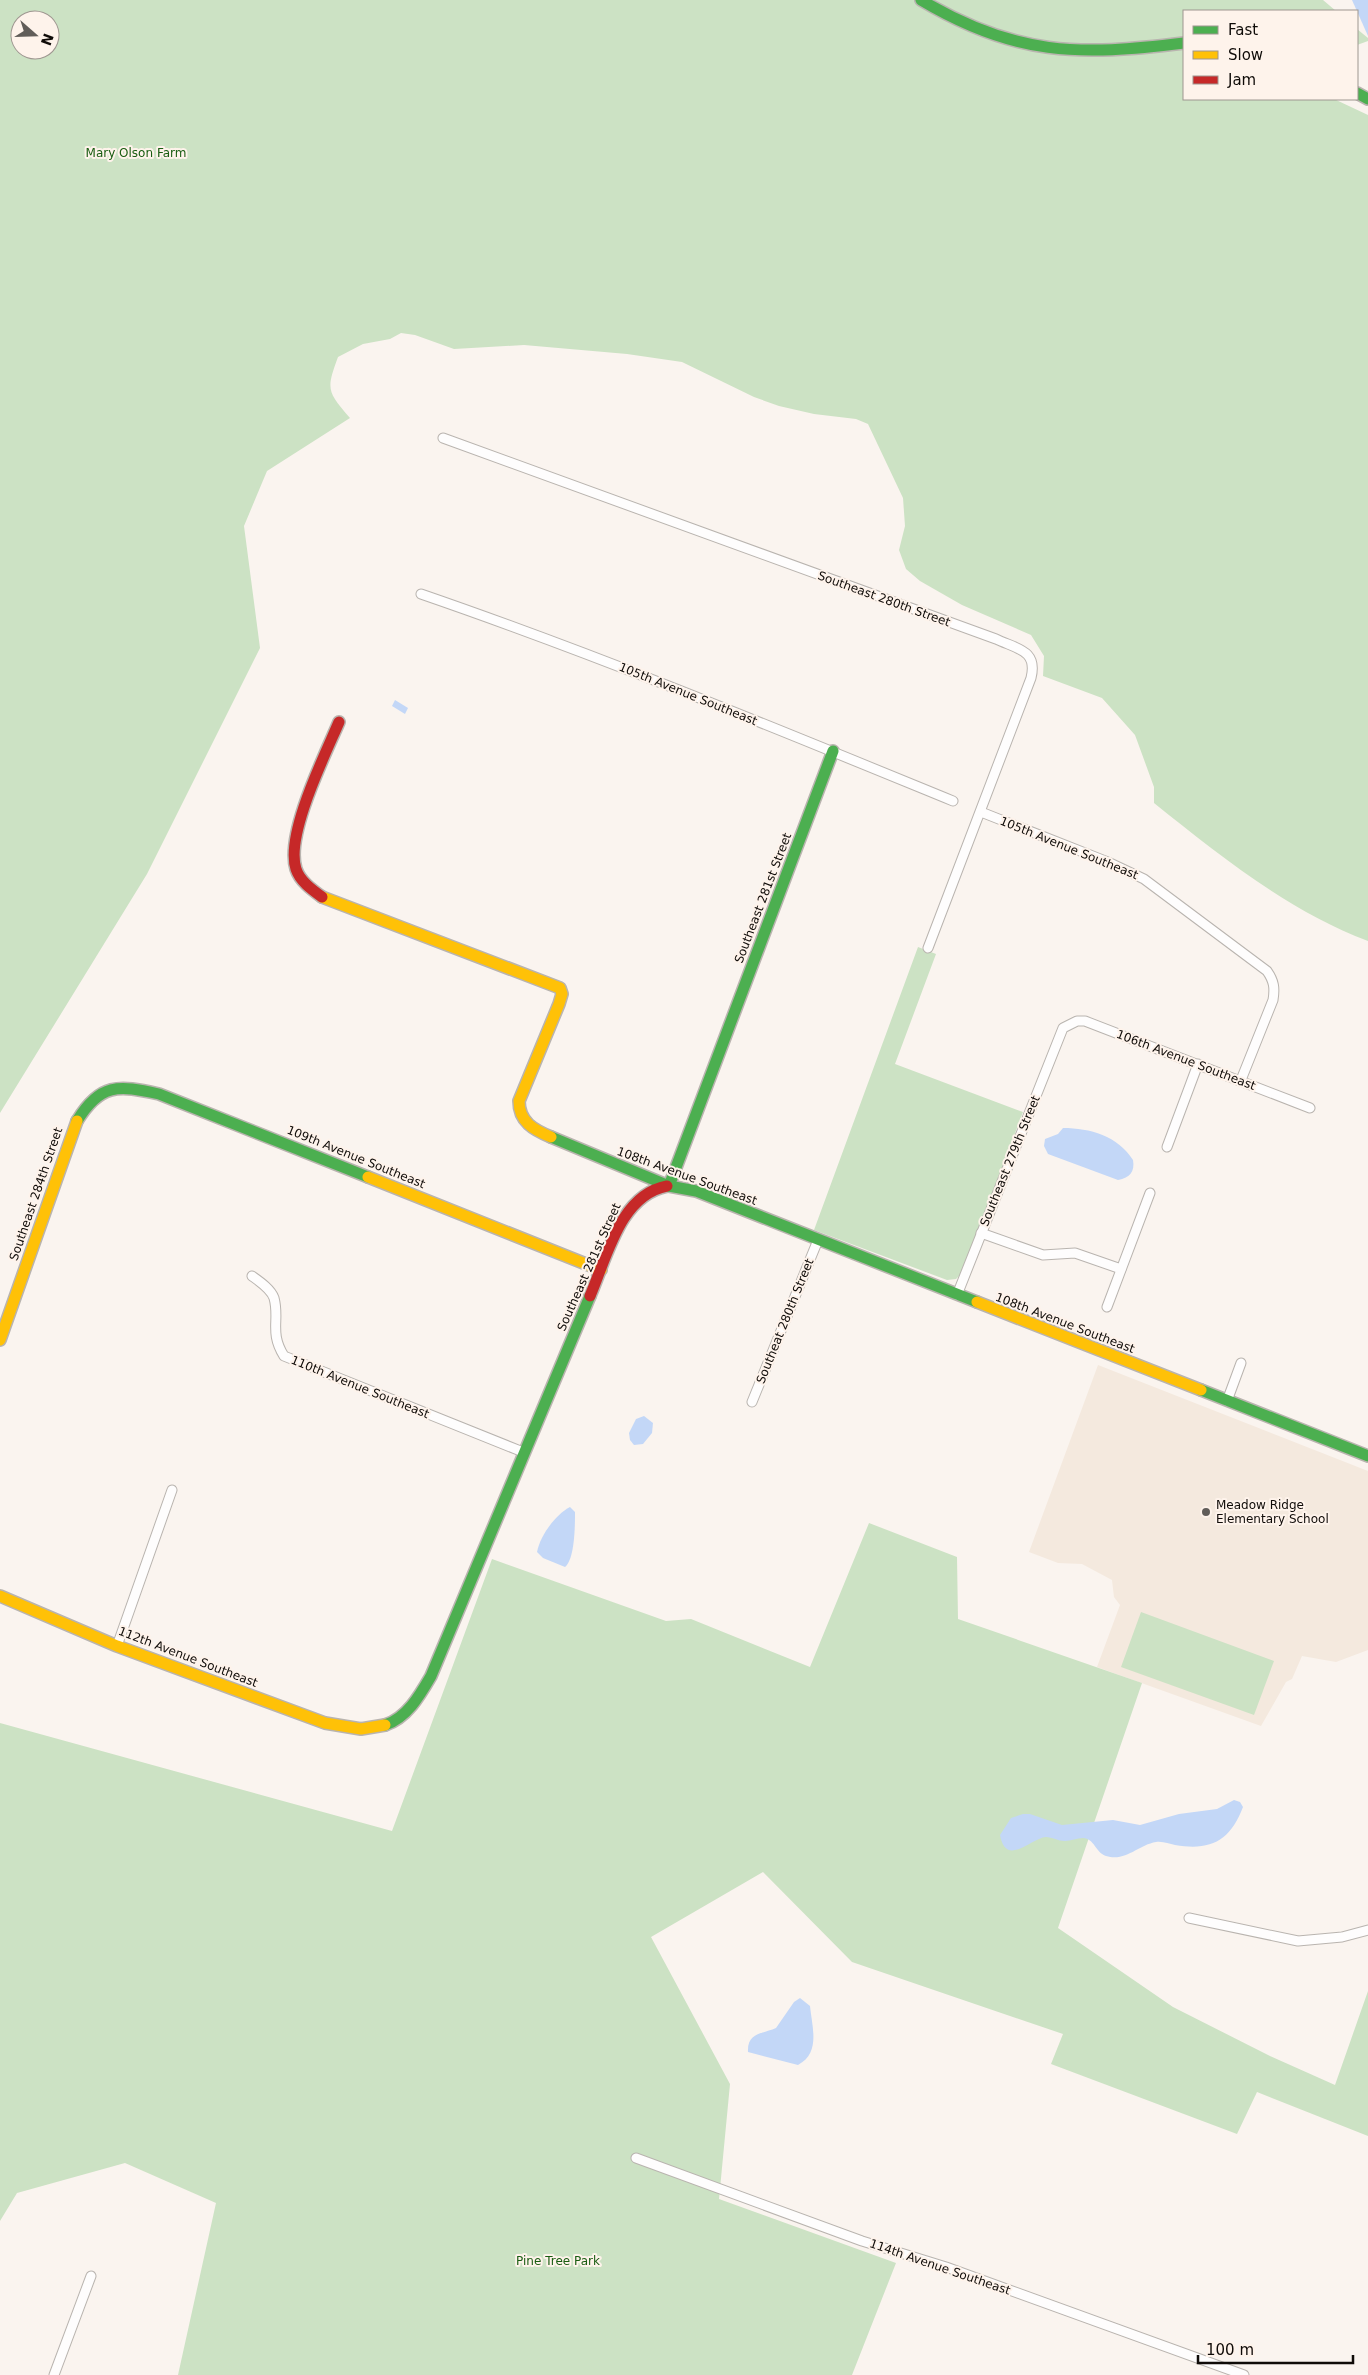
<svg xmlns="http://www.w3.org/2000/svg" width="1368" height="2375" font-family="'DejaVu Sans',sans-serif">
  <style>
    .education { fill: #f4e9de }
    .green { fill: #cce2c4; fill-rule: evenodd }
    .water { fill: #c3d7f7 }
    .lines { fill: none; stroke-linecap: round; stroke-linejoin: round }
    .street-casing { stroke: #b9b4af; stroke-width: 11 }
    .fast-casing { stroke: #b9b4af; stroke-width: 14 }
    .slow-casing { stroke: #b9b4af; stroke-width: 14 }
    .jam-casing { stroke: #b9b4af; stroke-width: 14 }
    .street { stroke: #fefdfd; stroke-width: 9 }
    .fast { stroke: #4caf50; stroke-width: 11 }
    .slow { stroke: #ffc107; stroke-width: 11 }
    .jam { stroke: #c62828; stroke-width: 11 }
    .poi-dot { fill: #615d59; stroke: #fef3eb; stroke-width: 2 }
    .labels { text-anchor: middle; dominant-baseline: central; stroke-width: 4; stroke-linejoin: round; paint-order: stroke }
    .park-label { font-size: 12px; fill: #185c10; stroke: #fef3eb }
    .street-label { font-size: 12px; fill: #0f0b08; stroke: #fef3eb }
    .poi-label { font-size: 12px; fill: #0f0b08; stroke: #fef3eb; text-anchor: start }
  </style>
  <rect width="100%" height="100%" fill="#faf4ef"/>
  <polygon class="education" points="1098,1365 1368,1471 1368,1650 1336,1662 1302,1656 1292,1679 1286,1682 1261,1726 1097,1667 1120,1605 1114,1597 1112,1580 1082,1564 1058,1563 1029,1552"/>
  <g class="green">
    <path d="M0 0H1323L1336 11H1184V99H1334L1368 115V941C1289 911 1220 856 1154 803V787L1135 735 1102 698 1043 676 1044 656 1031 635 962 605 920 581 906 569 899 550 905 526 903 498 868 424 856 419 814 414 779 406 754 397 682 362 627 354 524 345 454 349 415 335 401 333 390 339 363 344 338 357C326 390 327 391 350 418L267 471 244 526 260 648 147 874 0 1113ZM20 20H50V50H20Z"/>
    <polygon points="1357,29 1368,38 1368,41 1357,45"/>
    <polygon points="918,947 936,954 895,1064 1023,1112 962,1273 956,1279 947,1280 814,1230"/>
    <polygon points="869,1523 957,1557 958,1619 1142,1683 1058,1928 1173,2007 1270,2056 1335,2085 1368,1991 1368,2136 1257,2092 1237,2134 1051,2064 1063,2034 852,1962 763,1872 651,1937 730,2084 719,2199 896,2263 852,2375 178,2375 216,2203 125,2163 17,2193 0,2221 0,1723 392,1831 492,1559 666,1621 691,1619 810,1667"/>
    <polygon points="1141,1612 1274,1661 1254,1715 1121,1667"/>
  </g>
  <g class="water">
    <polygon points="1352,0 1368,0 1368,36"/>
    <polygon points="395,700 408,708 405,714 392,706"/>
    <path d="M1063 1128C1090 1128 1118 1136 1133 1160 1135 1171 1130 1178 1118 1180L1048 1154 1044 1146 1045 1139 1058 1134Z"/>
    <polygon points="644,1416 653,1423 652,1433 643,1444 634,1445 630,1440 629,1433 636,1419"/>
    <path d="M570 1507 575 1512C575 1524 575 1559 565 1567L543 1558 537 1552C540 1536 555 1515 570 1507Z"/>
    <path d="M1234 1800 1240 1802 1243 1807C1230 1841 1211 1851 1175 1845 1169 1844 1163 1841 1156 1842 1138 1845 1126 1862 1106 1856 1096 1853 1094 1838 1083 1838 1077 1838 1071 1841 1065 1841 1058 1841 1052 1837 1046 1837 1031 1838 1006 1868 1000 1835L1011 1818 1023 1814H1030L1062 1825 1113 1820 1140 1825 1179 1814 1217 1809Z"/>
    <path d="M800 1998 810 2006C812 2027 821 2053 798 2065L748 2052C747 2033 762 2034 776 2028L794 2002Z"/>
  </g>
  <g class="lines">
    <defs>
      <g id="street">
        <path d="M443 438 996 639C1017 649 1038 650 1031 678L928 948"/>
        <path d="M421 594C601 656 777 729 953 801"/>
        <path d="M981 812 1108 862 1144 879 1267 971C1274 981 1275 988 1273 1000L1241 1080"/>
        <polyline points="1167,1147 1198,1064"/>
        <polyline points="981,1233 1043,1255 1075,1253 1121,1269"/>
        <path d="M252 1276C259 1281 271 1289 274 1298 280 1320 269 1332 284 1356L523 1452"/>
        <polyline points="957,1295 1063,1028 1077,1021 1085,1021 1310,1108"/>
        <polyline points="1107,1307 1150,1193"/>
        <polyline points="1227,1401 1241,1363"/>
        <polyline points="752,1402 818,1240"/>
        <polyline points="117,1646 172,1490"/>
        <polyline points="1189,1918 1298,1941 1342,1937 1368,1930"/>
        <polyline points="636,2158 862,2241 946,2267 1244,2375"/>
        <polyline points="54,2375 91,2276"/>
      </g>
      <g id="fast">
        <path d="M921 0C1015 56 1079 56 1184 43"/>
        <polyline points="1357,93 1368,99"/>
        <path d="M77 1121C100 1083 118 1085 159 1094L368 1177"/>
        <polyline points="551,1137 669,1186 696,1191 977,1302"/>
        <polyline points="669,1186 833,751"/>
        <polyline points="1201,1390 1368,1456"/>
        <path d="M385 1725C407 1718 420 1695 431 1676L590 1296"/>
      </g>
      <g id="slow">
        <path d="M322 897 560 988 562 994 559 1004 519 1101C519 1122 534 1130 551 1137"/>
        <polyline points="368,1177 601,1270"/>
        <polyline points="977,1302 1201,1390"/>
        <polyline points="0,1340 77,1121"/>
        <polyline points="0,1596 117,1646 325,1723 361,1729 385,1725"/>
      </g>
      <g id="jam">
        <path d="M322 897C311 889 300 881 296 869 285 835 325 755 339 722"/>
        <path d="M590 1296C607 1257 620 1195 667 1186"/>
      </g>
    </defs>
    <use href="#street" class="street-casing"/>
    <use href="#fast" class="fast-casing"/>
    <use href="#slow" class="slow-casing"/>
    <use href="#jam" class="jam-casing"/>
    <use href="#street" class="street"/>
    <use href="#fast" class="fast"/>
    <use href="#slow" class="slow"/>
    <use href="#jam" class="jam"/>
  </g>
  <circle class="poi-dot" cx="1206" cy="1512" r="5"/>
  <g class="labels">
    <g class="park-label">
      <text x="136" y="153">Mary Olson Farm</text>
      <text x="558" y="2261">Pine Tree Park</text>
    </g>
    <g class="street-label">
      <text transform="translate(884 599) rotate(20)">Southeast 280th Street</text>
      <text transform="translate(688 694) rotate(22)">105th Avenue Southeast</text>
      <text transform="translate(1069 848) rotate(22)">105th Avenue Southeast</text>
      <text transform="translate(763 898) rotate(-69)">Southeast 281st Street</text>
      <text transform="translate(1186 1060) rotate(21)">106th Avenue Southeast</text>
      <text transform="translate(356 1157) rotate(22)">109th Avenue Southeast</text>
      <text transform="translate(1010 1161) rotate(-68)">Southeast 279th Street</text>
      <text transform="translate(687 1176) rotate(20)">108th Avenue Southeast</text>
      <text transform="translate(36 1194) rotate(-71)">Southeast 284th Street</text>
      <text transform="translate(589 1267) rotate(-66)">Southeast 281st Street</text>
      <text transform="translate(785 1321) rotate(-68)">Southeat 280th Street</text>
      <text transform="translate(1065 1323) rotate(21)">108th Avenue Southeast</text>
      <text transform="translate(360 1387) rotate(22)">110th Avenue Southeast</text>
      <text transform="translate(188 1657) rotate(21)">112th Avenue Southeast</text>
      <text transform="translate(940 2267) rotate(19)">114th Avenue Southeast</text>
    </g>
    <g class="poi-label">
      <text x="1216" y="1505">Meadow Ridge<tspan x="1216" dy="14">Elementary School</tspan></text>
    </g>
  </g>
  <rect x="1183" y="10" width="175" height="90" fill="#fef3eb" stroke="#9e9690"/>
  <rect x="1193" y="26" width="25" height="8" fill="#4caf50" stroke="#9e9690"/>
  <text x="1228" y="35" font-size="15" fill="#0f0b08">Fast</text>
  <rect x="1193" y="51" width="25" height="8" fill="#ffc107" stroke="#9e9690"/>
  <text x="1228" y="60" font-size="15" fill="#0f0b08">Slow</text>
  <rect x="1193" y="76" width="25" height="8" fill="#c62828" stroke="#9e9690"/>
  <text x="1228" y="85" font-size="15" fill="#0f0b08">Jam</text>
  <g transform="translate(35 35) rotate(110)"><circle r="24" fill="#fef3eb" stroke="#9e9690"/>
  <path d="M0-4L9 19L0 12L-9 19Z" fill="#615d59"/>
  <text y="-8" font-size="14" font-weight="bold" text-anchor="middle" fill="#0f0b08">N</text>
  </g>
  <path d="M1198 2355v8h155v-8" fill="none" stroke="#0f0b08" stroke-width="2.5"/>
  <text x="1206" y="2355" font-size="15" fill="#0f0b08" stroke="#fef3eb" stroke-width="4" paint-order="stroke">100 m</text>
</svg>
